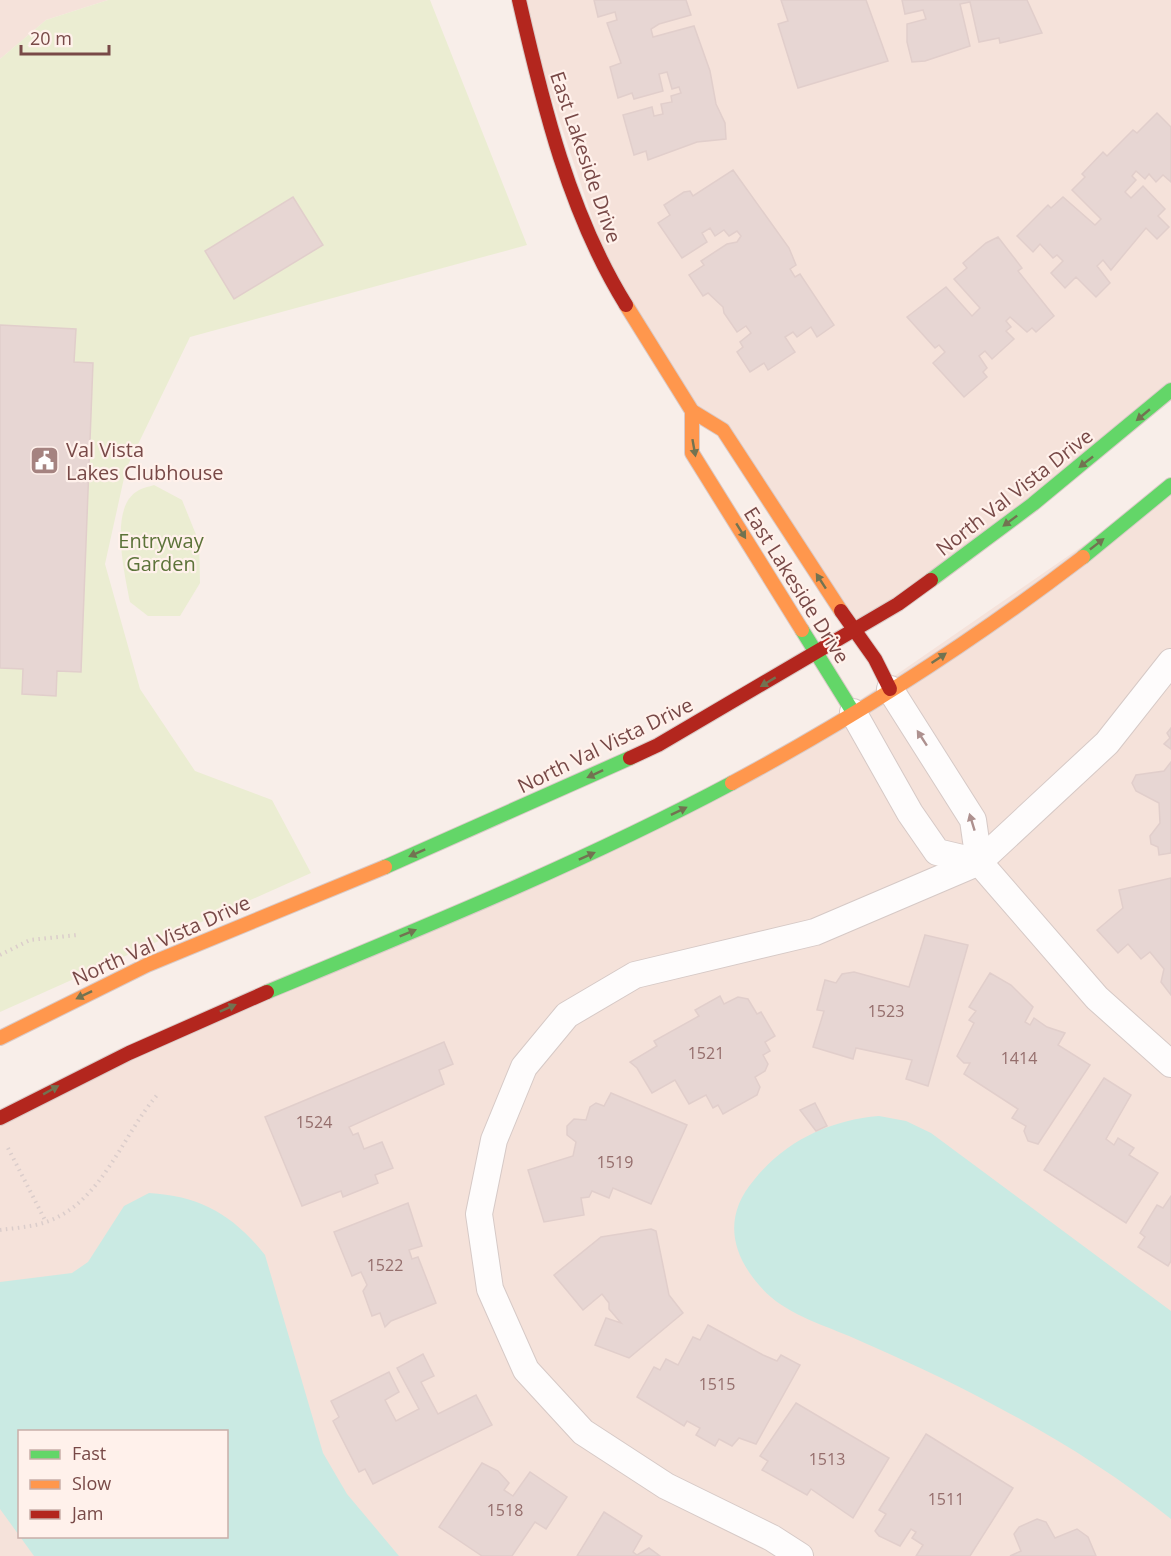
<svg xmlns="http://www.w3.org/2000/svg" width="1171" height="1556" font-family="'Open Sans',sans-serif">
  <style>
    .residential { fill: #f5e2da; fill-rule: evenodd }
    .green { fill: #ebedd2 }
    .water { fill: #caeae3; fill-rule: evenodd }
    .building { fill: #e7d6d3; stroke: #e1cecb; stroke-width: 1.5 }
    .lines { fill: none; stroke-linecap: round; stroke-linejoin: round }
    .street-casing { stroke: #d6c9c6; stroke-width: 28 }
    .fast-casing { stroke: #d9cac7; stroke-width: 16 }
    .slow-casing { stroke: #d9cac7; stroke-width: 16 }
    .jam-casing { stroke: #d9cac7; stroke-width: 16 }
    .path { stroke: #dbcdcb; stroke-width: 4; stroke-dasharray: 1.5 4.5; stroke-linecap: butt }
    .street { stroke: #fefcfc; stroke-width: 26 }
    .fast { stroke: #63d668; stroke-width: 14 }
    .slow { stroke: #ff974d; stroke-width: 14 }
    .jam { stroke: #b3261e; stroke-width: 14 }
    .oneway { fill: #727351 }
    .oneway2 { fill: #ae918f }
    .labels { text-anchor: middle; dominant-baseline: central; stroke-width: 4.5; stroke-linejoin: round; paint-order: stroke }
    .number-label { font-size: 16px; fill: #956e6c }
    .street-label { font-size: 20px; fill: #784947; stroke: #fff1eb }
    .poi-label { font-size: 20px; fill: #784947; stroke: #fff1eb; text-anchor: start }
    .park-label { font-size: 20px; fill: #5c7339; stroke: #fff1eb }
  </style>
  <rect width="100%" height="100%" fill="#f8eee9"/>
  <g class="residential">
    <polygon points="0,0 108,0 46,20 0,59"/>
    <polygon points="519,0 1171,0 1171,390 853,630 616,289"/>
    <path d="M1171 485V1556H0V1118L764 766ZM20 1432H226V1536H20Z"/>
  </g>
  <g class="green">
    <polygon points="108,0 430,0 527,245 190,337 126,469 105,564 140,689 195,771 272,800 311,873 0,1012 0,59 46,20"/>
    <path d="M154 485 182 500 199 542 200 583 180 616H148L130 602C125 575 109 510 136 492 141 488 148 487 154 485Z"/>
  </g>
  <g class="water">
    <path d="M879 1116 906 1121 931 1133 1171 1311V1519C1116 1475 1055 1437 992 1404 946 1379 897 1357 849 1336 818 1323 781 1312 759 1285 730 1252 724 1215 754 1180 785 1141 830 1120 879 1116Z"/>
    <path d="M149 1193C201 1196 233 1215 265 1255L323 1453 347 1494 399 1556H34L0 1509V1282L72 1273 88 1262 124 1206ZM20 1432H226V1536H20Z"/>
  </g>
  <g class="building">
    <polygon points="594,0 686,0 691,15 659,24 651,29 653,37 694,26 710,71 716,104 725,123 726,139 697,142 648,160 646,151 634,155 623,115 652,107 654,116 663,114 661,104 672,102 671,96 681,93 679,87 672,89 667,72 659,74 663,91 634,99 632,93 618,98 610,67 621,63 607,23 617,20 615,12 598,17"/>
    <polygon points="781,0 866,0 888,61 798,88 778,24 788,21"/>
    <polygon points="902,0 1027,0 1042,33 1000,43 999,38 979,42 970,2 960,4 970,46 925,61 912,62 907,42 907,24 926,19 923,10 905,14"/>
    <polygon points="1157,113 1171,127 1171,182 1163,175 1156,182 1149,174 1145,179 1136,171 1132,176 1136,180 1125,192 1131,198 1143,186 1165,209 1158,216 1169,227 1157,239 1146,228 1111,270 1103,260 1097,266 1110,283 1096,297 1076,277 1065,288 1051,273 1063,261 1057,255 1053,258 1040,244 1033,252 1017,236 1048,205 1051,208 1063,197 1095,225 1101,219 1072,190 1085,177 1082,174 1103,152 1107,156 1133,130 1137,133"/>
    <polygon points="733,170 789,248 796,265 790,269 795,277 800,274 834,325 817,337 811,327 797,337 793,332 785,337 795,352 768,370 764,363 750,372 737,352 743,347 740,342 751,333 746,326 737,332 724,313 723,307 708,293 703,296 689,275 704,265 701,261 727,244 737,242 741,236 737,231 729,236 724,230 715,236 710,228 702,233 707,242 682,258 658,223 670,215 664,205 684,192 690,191 693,196"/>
    <polygon points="293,197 323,245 234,299 205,251"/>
    <polygon points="998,237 1022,268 1018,271 1054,316 1036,332 1032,328 1027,332 1010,317 1006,321 1011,327 1006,331 1014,339 992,359 985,351 979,356 987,368 983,372 987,377 964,397 933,363 945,352 939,345 935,348 907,317 946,287 972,316 980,308 954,279 967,268 963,263 986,243"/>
    <polygon points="0,325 76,329 74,362 93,363 81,672 57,671 56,696 22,694 23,669 0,668"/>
    <polygon points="1171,728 1171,749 1164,744 1170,738 1167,733"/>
    <polygon points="1171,762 1171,853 1159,855 1158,847 1151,844 1150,836 1160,823 1159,803 1136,791 1132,783 1136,775 1164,771"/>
    <polygon points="1171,878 1171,995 1161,982 1164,969 1150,952 1141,959 1128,944 1118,953 1097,930 1123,908 1119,890"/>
    <polygon points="925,935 968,945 928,1086 906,1079 912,1060 856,1048 853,1059 813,1047 824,1011 817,1010 825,980 836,983 842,974 854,972 909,987"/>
    <polygon points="990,973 1011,985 1033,1007 1025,1022 1030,1025 1034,1018 1047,1027 1065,1033 1058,1045 1090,1065 1038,1144 1028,1141 1024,1131 1026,1126 1012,1118 1018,1109 964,1074 970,1063 964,1063 957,1056 974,1023 969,1020 976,1011 969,1007"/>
    <polygon points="720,996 724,1004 738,997 748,999 757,1014 761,1012 775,1036 765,1042 770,1051 763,1055 768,1064 765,1071 755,1077 760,1087 757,1095 723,1114 718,1105 713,1108 706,1095 689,1104 675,1080 652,1093 637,1068 630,1062 657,1046 654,1041 699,1016 695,1010"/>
    <polygon points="444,1042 453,1064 439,1070 444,1084 349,1127 353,1135 358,1133 364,1149 382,1142 393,1168 375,1175 378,1183 343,1197 341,1191 302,1206 265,1117"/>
    <polygon points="1104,1078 1131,1095 1106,1139 1114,1145 1118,1138 1134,1148 1129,1155 1158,1173 1126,1223 1044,1170"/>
    <polygon points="611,1093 687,1125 651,1204 613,1188 609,1198 592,1191 589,1197 581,1198 584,1215 544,1222 528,1170 573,1156 576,1142 567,1135 567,1126 574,1119 586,1120 590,1107 596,1103 604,1106"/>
    <polygon points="815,1103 827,1126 816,1131 800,1110"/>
    <polygon points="1171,1196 1171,1261 1168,1266 1138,1247 1145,1237 1140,1233 1157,1205 1163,1208"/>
    <polygon points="408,1203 422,1246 409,1250 412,1259 418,1257 436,1303 391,1321 385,1327 380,1313 372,1316 363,1291 367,1285 361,1272 352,1276 334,1232"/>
    <polygon points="651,1229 656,1231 669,1295 683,1313 629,1358 595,1345 606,1318 621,1323 609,1309 609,1303 602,1294 583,1310 554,1275 601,1237"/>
    <polygon points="708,1325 763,1355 777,1361 781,1355 800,1365 756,1444 739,1438 732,1446 719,1439 715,1446 696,1435 700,1428 687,1421 684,1426 637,1397 654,1367 660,1370 666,1359 678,1365 693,1337 700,1340"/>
    <polygon points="423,1354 434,1376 421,1382 438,1414 476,1395 492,1425 373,1484 365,1469 359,1472 333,1421 339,1417 331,1401 389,1372 399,1392 385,1400 396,1421 419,1409 397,1368"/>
    <polygon points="796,1403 889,1458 853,1518 811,1489 807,1495 762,1470 768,1461 760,1456"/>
    <polygon points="926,1434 1013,1488 970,1556 916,1556 923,1545 912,1538 916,1532 911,1529 900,1546 879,1536 875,1531 886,1514 879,1510"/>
    <polygon points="482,1463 498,1471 509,1483 504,1490 513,1496 530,1472 567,1497 546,1529 535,1522 512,1556 482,1556 439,1527"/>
    <polygon points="604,1512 642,1536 633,1552 637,1555 649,1548 660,1556 577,1556"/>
    <polygon points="1037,1519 1046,1522 1055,1538 1077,1529 1088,1537 1096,1556 1010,1556 1021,1551 1014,1534 1019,1527"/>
  </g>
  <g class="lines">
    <defs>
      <g id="street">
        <polyline points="890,689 973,820 979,862 1097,998 1171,1064"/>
        <polyline points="853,712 910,813 937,852 979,862"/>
        <polyline points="800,1556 772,1538 666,1486 583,1432 526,1370 490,1289 479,1214 494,1140 524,1067 567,1015 635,975 815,932 979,862 1107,743 1171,662"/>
      </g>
      <g id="fast">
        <polyline points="1083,557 1171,485"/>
        <polyline points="931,580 1033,504 1171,390"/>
        <polyline points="802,630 853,712"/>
        <polyline points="385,867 630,758"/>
        <path d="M267 992C424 927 582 863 732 783"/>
      </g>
      <g id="slow">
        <polyline points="626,305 692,411 723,430 841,611"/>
        <polyline points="692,411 692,453 802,630"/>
        <path d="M732 783C855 717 972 642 1083 557"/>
        <polyline points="0,1038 147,965 385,867"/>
      </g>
      <g id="jam">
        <path d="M519 0C543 105 569 213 626 305"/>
        <polyline points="841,611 875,659 890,689"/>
        <polyline points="630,758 658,745 898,604 931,580"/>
        <polyline points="0,1118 129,1053 267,992"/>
      </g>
    </defs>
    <use href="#street" class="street-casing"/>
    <use href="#fast" class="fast-casing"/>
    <use href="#slow" class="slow-casing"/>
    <use href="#jam" class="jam-casing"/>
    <g class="path">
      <polyline points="0,955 30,940 77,935"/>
      <polyline points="8,1148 46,1222"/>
      <path d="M0 1230C15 1228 32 1227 46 1222 102 1203 122 1135 158 1094"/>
    </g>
    <use href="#street" class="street"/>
    <use href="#fast" class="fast"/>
    <use href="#slow" class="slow"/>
    <use href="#jam" class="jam"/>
  </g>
  <defs><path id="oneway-solid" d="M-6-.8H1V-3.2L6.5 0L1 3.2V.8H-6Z" transform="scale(1.5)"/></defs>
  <g class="oneway">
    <use href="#oneway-solid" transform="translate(1143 415) rotate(140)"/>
    <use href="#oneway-solid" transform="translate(694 448) rotate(80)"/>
    <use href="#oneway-solid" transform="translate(1086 462) rotate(142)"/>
    <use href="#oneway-solid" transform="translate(1010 521) rotate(143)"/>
    <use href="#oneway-solid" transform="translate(741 531) rotate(58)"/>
    <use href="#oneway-solid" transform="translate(1097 544) rotate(-38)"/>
    <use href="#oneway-solid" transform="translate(821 581) rotate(-123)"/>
    <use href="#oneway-solid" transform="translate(939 658) rotate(-34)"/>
    <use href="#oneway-solid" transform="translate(768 682) rotate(149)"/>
    <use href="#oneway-solid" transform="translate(595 774) rotate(155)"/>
    <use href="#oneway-solid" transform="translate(679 811) rotate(-26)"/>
    <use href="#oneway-solid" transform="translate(417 853) rotate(156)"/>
    <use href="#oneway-solid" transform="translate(587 856) rotate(-24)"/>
    <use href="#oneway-solid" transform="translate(408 933) rotate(-22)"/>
    <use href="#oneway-solid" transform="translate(84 995) rotate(154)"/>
    <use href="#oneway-solid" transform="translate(228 1008) rotate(-24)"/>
    <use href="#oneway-solid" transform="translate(51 1090) rotate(-29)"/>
  </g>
  <g class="oneway2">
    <use href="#oneway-solid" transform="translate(922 738) rotate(-123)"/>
    <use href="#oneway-solid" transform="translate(972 822) rotate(-107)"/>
  </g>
  <defs>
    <symbol id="civic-square" viewBox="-11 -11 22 22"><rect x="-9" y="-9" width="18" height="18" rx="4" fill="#a58380" stroke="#fff1eb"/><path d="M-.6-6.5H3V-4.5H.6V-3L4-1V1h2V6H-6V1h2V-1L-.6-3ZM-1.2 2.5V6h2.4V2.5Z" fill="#fff"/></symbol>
  </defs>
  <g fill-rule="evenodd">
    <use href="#civic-square" x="28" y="444" width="33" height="33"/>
  </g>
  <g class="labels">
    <g class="number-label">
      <text x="886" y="1011">1523</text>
      <text x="706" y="1053">1521</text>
      <text x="1019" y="1058">1414</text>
      <text x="314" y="1122">1524</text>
      <text x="615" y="1162">1519</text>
      <text x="385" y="1265">1522</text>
      <text x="717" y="1384">1515</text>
      <text x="827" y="1459">1513</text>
      <text x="946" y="1499">1511</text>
      <text x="505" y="1510">1518</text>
    </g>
    <g class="street-label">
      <text transform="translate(586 157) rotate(71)">East Lakeside Drive</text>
      <text transform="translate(1014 492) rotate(-38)">North Val Vista Drive</text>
      <text transform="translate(797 585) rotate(58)">East Lakeside Drive</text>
      <text transform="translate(605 745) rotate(-26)">North Val Vista Drive</text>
      <text transform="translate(161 940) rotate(-24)">North Val Vista Drive</text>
    </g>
    <g class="poi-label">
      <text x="66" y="449">Val Vista<tspan x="66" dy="23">Lakes Clubhouse</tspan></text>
    </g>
    <g class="park-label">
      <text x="161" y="540">Entryway<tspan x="161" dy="23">Garden</tspan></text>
    </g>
  </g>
  <rect x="18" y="1430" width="210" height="108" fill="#fff1eb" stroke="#c9aea9" stroke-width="1.5"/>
  <rect x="30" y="1450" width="30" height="9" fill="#63d668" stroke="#c9aea9" stroke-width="1.5"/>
  <text x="72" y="1460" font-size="18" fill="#784947">Fast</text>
  <rect x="30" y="1480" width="30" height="9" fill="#ff974d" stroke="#c9aea9" stroke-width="1.5"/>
  <text x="72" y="1490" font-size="18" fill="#784947">Slow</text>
  <rect x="30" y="1510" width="30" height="9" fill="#b3261e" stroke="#c9aea9" stroke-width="1.5"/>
  <text x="72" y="1520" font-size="18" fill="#784947">Jam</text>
  <path d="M21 45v9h88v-9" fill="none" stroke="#784947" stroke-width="3"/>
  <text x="30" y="45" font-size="18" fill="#784947" stroke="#fff1eb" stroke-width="4.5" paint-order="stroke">20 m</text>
</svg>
